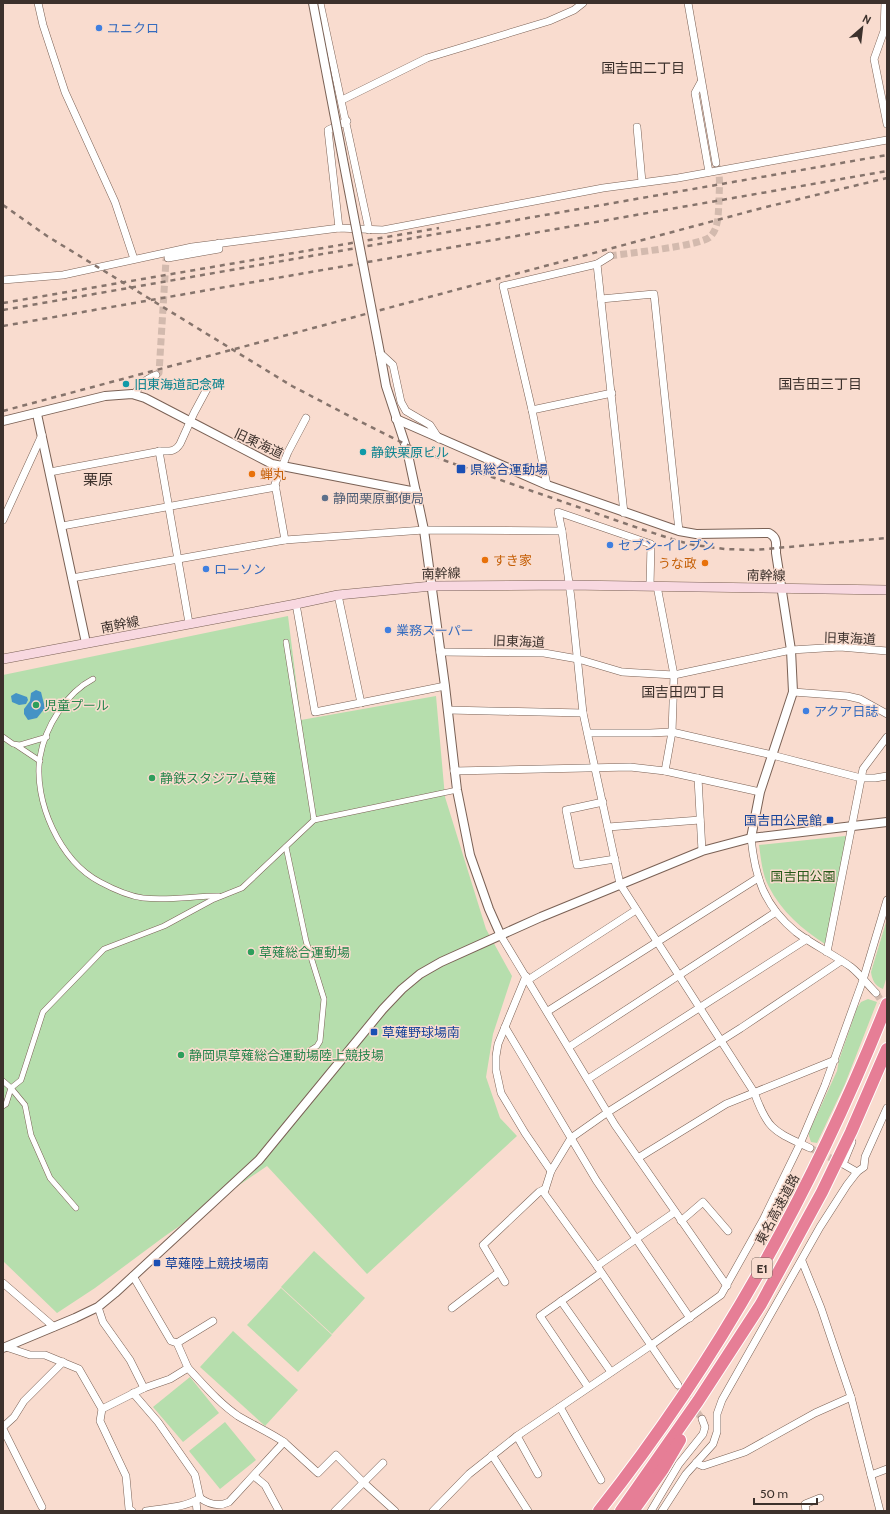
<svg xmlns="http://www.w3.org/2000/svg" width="890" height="1514" font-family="Cabin,'Noto Sans JP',sans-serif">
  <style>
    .green { fill: #b6dead }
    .water { fill: #4493c5 }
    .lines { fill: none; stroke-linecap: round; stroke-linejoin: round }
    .minor-tunnel { stroke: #d3baae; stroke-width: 7; stroke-dasharray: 7 3.5; stroke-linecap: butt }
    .pedestrian-casing { stroke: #7a6155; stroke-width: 6 }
    .minor-casing { stroke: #7a6155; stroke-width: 8 }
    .tertiary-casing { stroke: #7a6155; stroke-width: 10 }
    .secondary-casing { stroke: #7a6155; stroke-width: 10 }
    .motorway-casing { stroke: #fff; stroke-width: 14 }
    .pedestrian { stroke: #fff; stroke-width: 5 }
    .minor { stroke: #fff; stroke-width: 7 }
    .tertiary { stroke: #fff; stroke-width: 8 }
    .secondary { stroke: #f8d8e0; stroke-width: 9 }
    .motorway { stroke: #e67e96; stroke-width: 12 }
    .rail { stroke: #86746c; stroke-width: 2.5; stroke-dasharray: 5 5; stroke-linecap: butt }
    .tertiary-bridge-casing { stroke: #7a6155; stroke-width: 10; stroke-linecap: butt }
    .tertiary-bridge { stroke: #fff; stroke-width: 8 }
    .shop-dot { fill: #3f7fe0; stroke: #f9dccf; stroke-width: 1.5 }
    .culture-dot { fill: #0f9aa8; stroke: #f9dccf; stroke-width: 1.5 }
    .transit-dot { fill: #1a4fb4; stroke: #f9dccf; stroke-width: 1.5 }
    .food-dot { fill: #e8710a; stroke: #f9dccf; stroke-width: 1.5 }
    .service-dot { fill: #5c6f8a; stroke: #f9dccf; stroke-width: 1.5 }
    .leisure-dot { fill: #2e9e5b; stroke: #f9dccf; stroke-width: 1.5 }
    .labels { text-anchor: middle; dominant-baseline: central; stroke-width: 3; stroke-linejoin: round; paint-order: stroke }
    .shield { fill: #f9dccf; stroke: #75645d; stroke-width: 1 }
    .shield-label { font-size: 12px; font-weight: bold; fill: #3c312c }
    .shop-label { font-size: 13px; fill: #366cbe; stroke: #f9dccf; text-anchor: start }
    .culture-label { font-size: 13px; fill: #0d838f; stroke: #f9dccf; text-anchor: start }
    .street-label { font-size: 13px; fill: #3c312c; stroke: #f9dccf }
    .transit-label { font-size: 13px; fill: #164399; stroke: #f9dccf; text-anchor: start }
    .food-label { font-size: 13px; fill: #c56008; stroke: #f9dccf; text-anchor: start }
    .service-label { font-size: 13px; fill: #4e5e75; stroke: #f9dccf; text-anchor: start }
    .leisure-label { font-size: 13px; fill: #27864d; stroke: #f9dccf; text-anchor: start }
    .park-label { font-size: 13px; fill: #265818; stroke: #f9dccf }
    .neighbourhood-label { font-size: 14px; fill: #3c312c; stroke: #f9dccf }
    .quarter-label { font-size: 15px; fill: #3c312c; stroke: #f9dccf }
  </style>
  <rect width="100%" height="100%" fill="#f9dccf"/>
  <g class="green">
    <polygon points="288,616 301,720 436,696 445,797 486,929 512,976 493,1034 486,1077 500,1118 517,1136 367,1274 267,1166 165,1236 95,1288 57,1313 3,1261 3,675"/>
    <path d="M845 836 847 838 825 944C803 930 781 911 769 887 762 874 761 859 759 845Z"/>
    <path d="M887 919V976L883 989C875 986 872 980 871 972Z"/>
    <polygon points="868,999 877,1002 845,1084 817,1143 811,1142 809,1136 809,1132 837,1071 839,1060 857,1008 861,1002"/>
    <polygon points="314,1251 365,1298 332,1334 281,1287"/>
    <polygon points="281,1288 332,1335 298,1372 247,1325"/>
    <polygon points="233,1331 298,1390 265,1426 200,1367"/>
    <polygon points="190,1377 219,1413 183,1442 153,1407"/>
    <polygon points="225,1422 256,1460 220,1489 189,1451"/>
  </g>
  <g class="water">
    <polygon points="36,690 41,692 45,708 37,718 28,720 24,714 24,709 30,701 31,693"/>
    <polygon points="16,693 27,697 28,700 26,704 19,705 12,702 11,696"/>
  </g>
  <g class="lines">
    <g class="minor-tunnel">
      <path d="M610 256C628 253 700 246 710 237 719 228 718 214 719 202 719 189 721 178 717 166"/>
      <polyline points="156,375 159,373 166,260 168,258"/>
      <polyline points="876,993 886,1008"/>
      <polyline points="810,1148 839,1162"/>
      <polyline points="678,1385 702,1419"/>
    </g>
    <defs>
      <g id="pedestrian">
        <polyline points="286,642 314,820"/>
        <path d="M93 679C66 693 45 727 40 757 33 801 60 861 100 882 113 889 128 896 143 898 168 901 194 896 219 896"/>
        <polyline points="3,737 13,744 20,745 47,737"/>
        <polyline points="16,745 40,761"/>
        <polyline points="286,847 306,941 324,999 320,1041 317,1046 309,1051"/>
        <polyline points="3,1081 11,1088 25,1105 31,1135 50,1178 76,1208"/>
        <polyline points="3,1106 6,1104 11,1088 21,1080 43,1012 104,949 164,926 212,900 242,888 314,820 457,790"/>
      </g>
      <g id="minor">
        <polyline points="38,3 43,25 65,92 115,202 134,259"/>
        <polyline points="320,3 369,230"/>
        <polyline points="688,3 716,163"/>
        <polyline points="885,3 884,31 874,59 887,124"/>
        <polyline points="701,82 695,93 709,172"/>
        <polyline points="342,100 427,58 549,21 574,10 583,3"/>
        <polyline points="637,127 642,182"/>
        <polyline points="339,228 328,130 347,121"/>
        <polyline points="610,256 597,264 624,513"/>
        <polyline points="168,258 219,249 219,243"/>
        <polyline points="3,280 63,275 192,247 339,228 383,230 603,188 678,178 887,140"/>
        <polyline points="601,299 654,294 679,531"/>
        <polyline points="380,353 393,365 401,402 406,411 430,425 439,439"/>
        <path d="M135 394C140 384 145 380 156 375"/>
        <polyline points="532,410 612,393"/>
        <polyline points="159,451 189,623"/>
        <path d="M50 472 161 451C170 451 175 452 180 444L194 413 208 387"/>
        <polyline points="547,485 532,410 503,286 597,264"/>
        <polyline points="3,520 42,435"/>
        <polyline points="62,526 276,487"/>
        <polyline points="562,531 558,512 651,544 650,586"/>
        <polyline points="285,540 275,484 288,452 306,418"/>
        <path d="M72 578 285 540 424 530 562 531 571 598 583 713 620 884 754 1092C768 1131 774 1131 810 1148"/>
        <polyline points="657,586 674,675 672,732 665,771"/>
        <polyline points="338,595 361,703"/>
        <polyline points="296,604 315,712 445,686"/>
        <polyline points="440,652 544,653 578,659 622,672 674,675 791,650 840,647 887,651"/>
        <polyline points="793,692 847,696 860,699 887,714"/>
        <polyline points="448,710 583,713"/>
        <polyline points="588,733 650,733 672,732 772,755 861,778 875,778 887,776"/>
        <polyline points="454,771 630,767 665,771 760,792"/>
        <polyline points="698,778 702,851"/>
        <polyline points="603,802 566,810 577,865 615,859"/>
        <polyline points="608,827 700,820"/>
        <path d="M751 838C755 877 764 906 796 932 813 945 833 954 851 967 860 974 868 985 876 993"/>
        <polyline points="501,936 615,1125 727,1286"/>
        <polyline points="827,952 863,769 887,737"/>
        <polyline points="526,976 498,1044 496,1056 496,1070 501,1093 525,1133 551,1171"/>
        <polyline points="528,980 636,910"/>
        <polyline points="548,1011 758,878"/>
        <polyline points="505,1027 596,1180 690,1318"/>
        <polyline points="569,1047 776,912"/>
        <polyline points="588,1079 807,939"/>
        <polyline points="852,1142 843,1164 857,1172"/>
        <polyline points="638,1158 726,1104 835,1060"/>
        <polyline points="681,1221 703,1202 728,1231"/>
        <polyline points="802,1261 821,1308 851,1397 880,1511"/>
        <polyline points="597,1266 675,1212"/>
        <polyline points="505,1282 483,1245 539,1192 545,1189"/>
        <polyline points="3,1283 54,1327"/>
        <polyline points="561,1301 611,1372"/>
        <polyline points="98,1307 103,1322 130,1360 144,1388"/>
        <polyline points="452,1308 499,1272"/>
        <polyline points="177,1343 213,1321"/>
        <polyline points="6,1347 30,1355 45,1355 79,1369 102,1409 100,1421 126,1476 129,1509 132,1511"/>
        <path d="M188 1368C204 1385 219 1403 238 1416 253 1425 269 1432 284 1442"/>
        <polyline points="678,1385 597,1266 544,1193 551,1171 571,1138 608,1112 741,1028 841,961"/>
        <polyline points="588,1387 540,1316 601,1273"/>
        <path d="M133 1393 158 1422 195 1475 200 1498C210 1505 219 1507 229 1502L284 1442 318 1473 336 1455 363 1482 395 1511"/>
        <polyline points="560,1407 601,1480"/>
        <polyline points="102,1409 144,1388 170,1379 188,1368 177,1343 171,1341 133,1276"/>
        <polyline points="3,1427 14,1417 24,1401 63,1362"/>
        <polyline points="3,1429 42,1507"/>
        <polyline points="517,1436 538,1474"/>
        <polyline points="492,1455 528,1511"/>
        <polyline points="696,1463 703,1466 745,1452 815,1413 851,1397"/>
        <polyline points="871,1475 887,1469"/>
        <polyline points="254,1476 265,1485 279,1511"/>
        <polyline points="196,1501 197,1511"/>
        <path d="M146 1511C163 1508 185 1508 200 1498"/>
        <polyline points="335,1511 383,1463"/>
        <polyline points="433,1511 469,1474 517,1436 650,1346 721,1295 763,1220 800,1144 825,1085 863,980 887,900"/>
        <polyline points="651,1511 679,1464 703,1434 705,1427 702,1419"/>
        <polyline points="662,1511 686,1474 713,1444 717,1432 717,1414 722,1400 820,1227 847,1185 857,1172 864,1167 865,1157 887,1108"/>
        <polyline points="806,1511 805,1504 820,1498"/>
      </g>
      <g id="tertiary">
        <polyline points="380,353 386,386 407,450 424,530 445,686 457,790 470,855 489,909 501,936"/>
        <polyline points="37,414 86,643"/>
        <path d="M396 419 547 485 679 531 696 534 769 533C778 538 776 544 776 553L791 650 793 692 760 792 751 838"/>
        <polyline points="3,421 105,396 132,394 145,398 272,464 416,492"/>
        <polyline points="3,1348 75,1318 98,1307 115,1293 259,1160 383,1009 402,989 420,974 441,962 541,917 702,851 751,838 887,822"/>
      </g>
      <polyline id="secondary" points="3,659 296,604 338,595 432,586 569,585 887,590"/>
      <g id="motorway">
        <path d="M599 1511C720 1358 815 1185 887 1004"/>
        <polyline points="621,1511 698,1401 761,1304 822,1192 851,1132 887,1049"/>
        <polyline points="633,1511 663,1469 680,1440"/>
      </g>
    </defs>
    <use href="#pedestrian" class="pedestrian-casing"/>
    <use href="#minor" class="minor-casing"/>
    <use href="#tertiary" class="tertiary-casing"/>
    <use href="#secondary" class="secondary-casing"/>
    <use href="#motorway" class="motorway-casing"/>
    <use href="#pedestrian" class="pedestrian"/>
    <use href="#minor" class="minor"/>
    <use href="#tertiary" class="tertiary"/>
    <use href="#secondary" class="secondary"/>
    <use href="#motorway" class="motorway"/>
    <g class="rail">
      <polyline points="3,205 47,236 292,386 357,420 405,444 446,461 641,529 678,541 694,545 725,549 755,550 887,538"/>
      <polyline points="3,303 439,228"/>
      <polyline points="3,310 887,155"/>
      <polyline points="3,326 887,171"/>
      <polyline points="3,411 762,208 887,178"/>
    </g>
    <defs>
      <polyline id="tertiary-bridge" points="313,3 380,353"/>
    </defs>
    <use href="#tertiary-bridge" class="tertiary-bridge-casing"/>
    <use href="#tertiary-bridge" class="tertiary-bridge"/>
  </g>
  <g class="shop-dot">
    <circle cx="99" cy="28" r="4"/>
    <circle cx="610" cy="545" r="4"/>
    <circle cx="206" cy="569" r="4"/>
    <circle cx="388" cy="630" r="4"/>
    <circle cx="806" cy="711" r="4"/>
  </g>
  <g class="culture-dot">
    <circle cx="126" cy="384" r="4"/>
    <circle cx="363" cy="452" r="4"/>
  </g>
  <g class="transit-dot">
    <rect x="456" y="464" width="10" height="10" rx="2"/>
    <rect x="826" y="816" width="8" height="8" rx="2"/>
    <rect x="370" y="1028" width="8" height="8" rx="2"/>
    <rect x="153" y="1259" width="8" height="8" rx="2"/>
  </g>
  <g class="food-dot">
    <circle cx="252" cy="474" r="4"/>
    <circle cx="485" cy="560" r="4"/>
    <circle cx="705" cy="563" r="4"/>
  </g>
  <circle class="service-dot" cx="325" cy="498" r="4"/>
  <g class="leisure-dot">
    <circle cx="36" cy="705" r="4"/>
    <circle cx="152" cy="778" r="4"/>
    <circle cx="251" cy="952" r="4"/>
    <circle cx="181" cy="1055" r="4"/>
  </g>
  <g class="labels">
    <rect class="shield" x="752" y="1258" width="20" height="20" rx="3"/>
    <g class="shield-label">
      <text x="762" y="1268">E1</text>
    </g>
    <g class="shop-label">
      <text x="107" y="28">ユニクロ</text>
      <text x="618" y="545">セブン-イレブン</text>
      <text x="214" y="569">ローソン</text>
      <text x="396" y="630">業務スーパー</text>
      <text x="814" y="711">アクア日誌</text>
    </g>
    <g class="culture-label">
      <text x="134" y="384">旧東海道記念碑</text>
      <text x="371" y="452">静鉄栗原ビル</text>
    </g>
    <g class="street-label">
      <text transform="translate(259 443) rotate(25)">旧東海道</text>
      <text transform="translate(441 573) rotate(-2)">南幹線</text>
      <text transform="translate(766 575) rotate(1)">南幹線</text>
      <text transform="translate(120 624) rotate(-11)">南幹線</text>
      <text transform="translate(850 638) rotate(2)">旧東海道</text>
      <text transform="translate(519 641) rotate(2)">旧東海道</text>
      <text transform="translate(777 1209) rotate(-62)">東名高速道路</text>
    </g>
    <g class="transit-label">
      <text x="470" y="469">県総合運動場</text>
      <text x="822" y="820" text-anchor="end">国吉田公民館</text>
      <text x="382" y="1032">草薙野球場南</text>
      <text x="165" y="1263">草薙陸上競技場南</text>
    </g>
    <g class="food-label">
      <text x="260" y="474">蝉丸</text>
      <text x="493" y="560">すき家</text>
      <text x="697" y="563" text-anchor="end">うな政</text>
    </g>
    <g class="service-label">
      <text x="333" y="498">静岡栗原郵便局</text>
    </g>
    <g class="leisure-label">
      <text x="44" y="705">児童プール</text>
      <text x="160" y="778">静鉄スタジアム草薙</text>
      <text x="259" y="952">草薙総合運動場</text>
      <text x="189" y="1055">静岡県草薙総合運動場陸上競技場</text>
    </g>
    <g class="park-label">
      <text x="803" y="876">国吉田公園</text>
    </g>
    <g class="neighbourhood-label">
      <text x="643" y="68">国吉田二丁目</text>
      <text x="820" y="384">国吉田三丁目</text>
      <text x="683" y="692">国吉田四丁目</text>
    </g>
    <g class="quarter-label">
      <text x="98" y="480">栗原</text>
    </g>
  </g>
  <rect width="890" height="1514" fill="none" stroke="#3c312c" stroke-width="8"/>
  <g transform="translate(862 28) rotate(28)" stroke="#f9dccf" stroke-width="3" paint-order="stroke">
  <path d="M0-3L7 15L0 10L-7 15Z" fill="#3c312c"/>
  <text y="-6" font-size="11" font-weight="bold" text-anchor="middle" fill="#3c312c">N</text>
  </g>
  <path d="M754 1498v6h63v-6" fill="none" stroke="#3c312c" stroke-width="2"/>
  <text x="760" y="1498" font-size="12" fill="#3c312c" stroke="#f9dccf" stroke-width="3" paint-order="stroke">50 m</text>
</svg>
